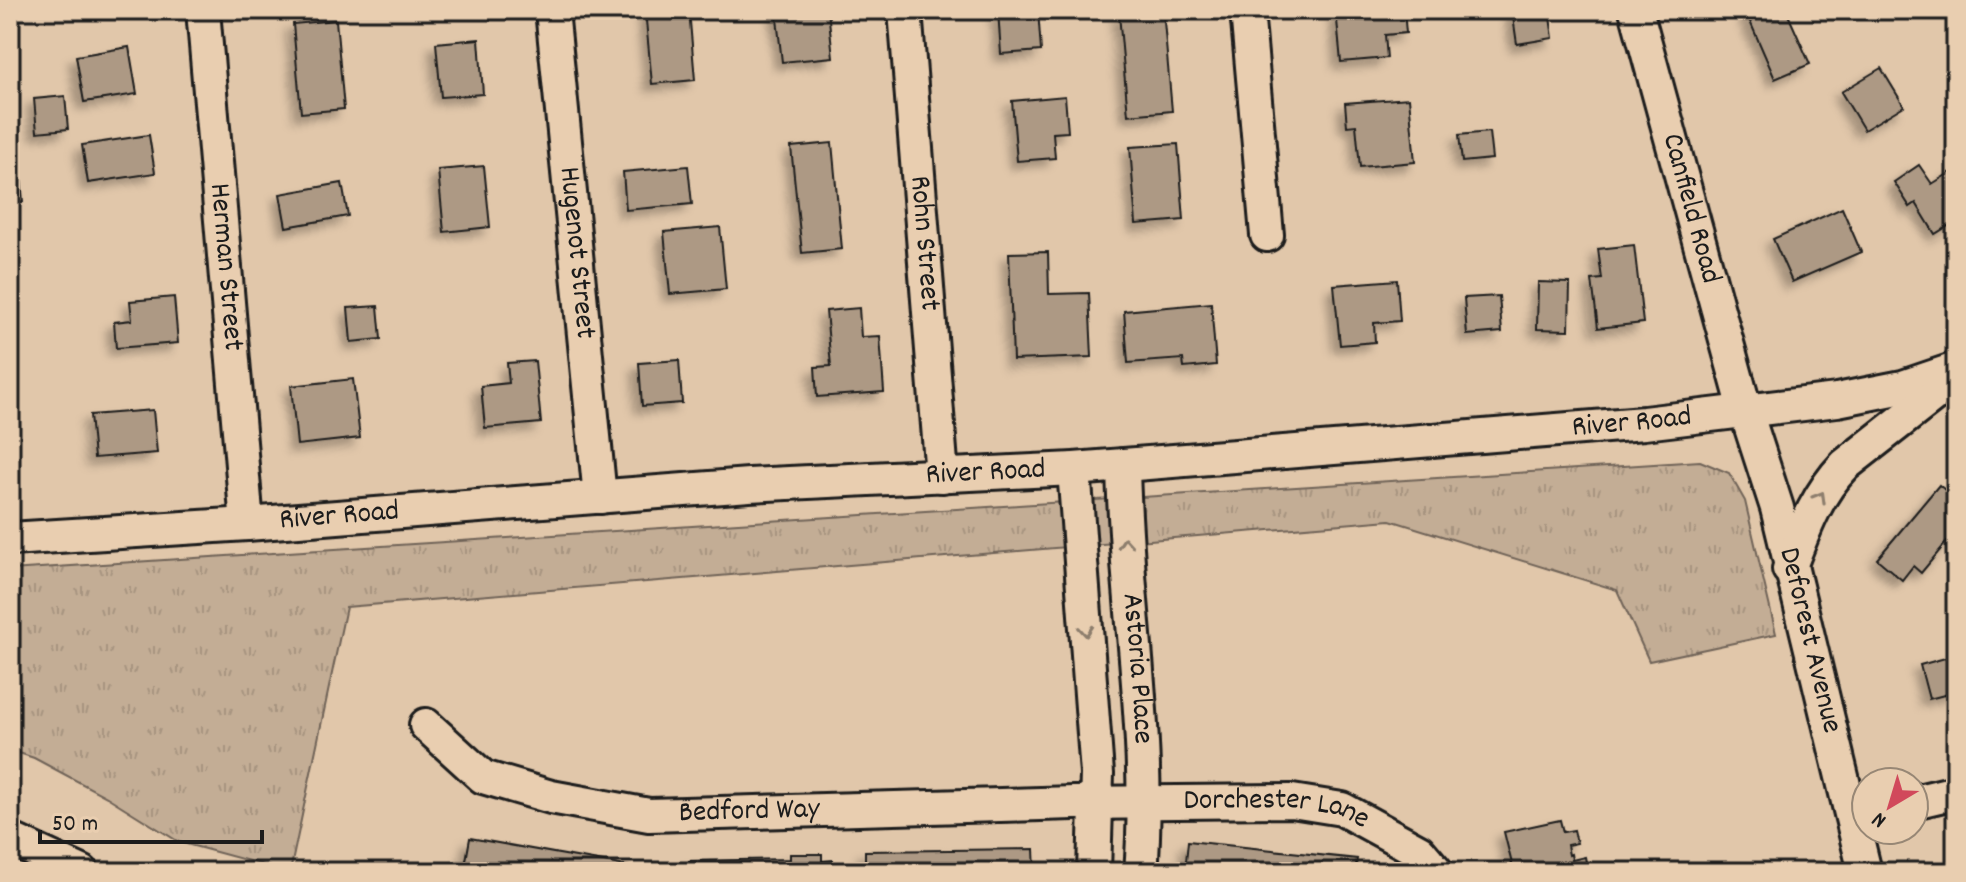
<svg xmlns="http://www.w3.org/2000/svg" width="1966" height="882" font-family="Dekko,sans-serif">
  <style>
    .grass { fill: url(#grass-tufts); stroke: #706458; stroke-width: 2 }
    .building { fill: #ad9984; stroke: #1c1c1c; stroke-width: 2; filter: url(#shadow) }
    .lines { fill: none; stroke-linecap: round; stroke-linejoin: round }
    .minor-casing { stroke: #1c1c1c; stroke-width: 38 }
    .minor { stroke: #e9ceb0; stroke-width: 32 }
    .oneway { stroke: #8d7e6d }
    .labels { text-anchor: middle; dominant-baseline: central; stroke-width: 8; stroke-linejoin: round; paint-order: stroke }
    .street-label { font-size: 30px; fill: #1c1c1c; stroke: #e9ceb0 }
  </style>
  <defs>
    <pattern id="grass-tufts" width="24" height="20" patternUnits="userSpaceOnUse" patternTransform="scale(2)"><rect width="24" height="20" fill="#c3ad95"/><path d="M3 7l-1-3M5 7V3M7 7l1-3M15 17l-1-3M17 17v-4M19 17l1-3" fill="none" stroke="#a79480"/></pattern>
    <filter id="shadow"><feDropShadow dx="-7" dy="7" stdDeviation="4" flood-color="#0004"/></filter>
  </defs>
  <rect width="100%" height="100%" fill="#e1c7aa"/>
  <filter id="ink" filterUnits="userSpaceOnUse"><feTurbulence type="fractalNoise" baseFrequency=".0125" numOctaves="2"/><feDisplacementMap in="SourceGraphic" scale="16" xChannelSelector="R" yChannelSelector="G"/><feConvolveMatrix kernelMatrix="1 2 1 2 8 2 1 2 1" color-interpolation-filters="sRGB"/></filter>
  <g filter="url(#ink)">
    <polygon class="grass" points="1700,461 1729,473 1745,501 1776,634 1649,661 1617,590 1390,520 346,607 290,872 179,842 107,797 34,758 10,750 10,570"/>
    <g class="building">
      <polygon points="645,10 689,10 695,80 652,84"/>
      <polygon points="776,10 828,10 833,57 782,62"/>
      <polygon points="998,10 1038,10 1041,51 1001,54"/>
      <polygon points="1163,10 1172,111 1128,115 1119,14"/>
      <polygon points="1336,10 1404,10 1406,33 1385,35 1387,58 1341,62"/>
      <polygon points="1512,10 1549,10 1553,38 1517,44"/>
      <polygon points="1745,10 1786,10 1810,64 1775,79"/>
      <polygon points="336,20 344,109 301,113 293,24"/>
      <polygon points="479,39 483,94 441,97 436,43"/>
      <polygon points="129,47 137,94 84,102 76,56"/>
      <polygon points="1881,68 1904,106 1864,130 1841,92"/>
      <polygon points="65,96 68,129 37,132 34,99"/>
      <polygon points="1065,96 1068,132 1053,133 1055,158 1017,161 1012,101"/>
      <polygon points="1409,98 1415,162 1360,167 1356,125 1347,126 1345,103"/>
      <polygon points="1489,132 1492,159 1462,162 1459,135"/>
      <polygon points="149,135 155,173 88,183 82,145"/>
      <polygon points="832,143 842,249 802,253 791,147"/>
      <polygon points="1178,144 1184,220 1136,224 1130,147"/>
      <polygon points="10,153 19,153 23,202 10,203"/>
      <polygon points="1919,165 1932,184 1956,169 1956,221 1935,234 1916,203 1910,207 1894,182"/>
      <polygon points="484,166 490,227 444,232 438,170"/>
      <polygon points="688,166 692,204 626,210 623,172"/>
      <polygon points="342,183 348,216 286,227 280,194"/>
      <polygon points="1842,208 1861,252 1792,282 1773,239"/>
      <polygon points="720,227 726,289 670,294 664,232"/>
      <polygon points="1634,245 1643,323 1598,328 1592,280 1602,279 1598,249"/>
      <polygon points="1048,252 1049,294 1089,293 1092,357 1013,360 1009,253"/>
      <polygon points="1397,280 1400,321 1374,323 1375,342 1340,345 1334,285"/>
      <polygon points="1538,282 1570,283 1569,330 1537,329"/>
      <polygon points="1499,296 1502,332 1467,335 1464,298"/>
      <polygon points="174,297 178,343 116,348 114,322 132,320 130,301"/>
      <polygon points="1211,303 1216,365 1184,368 1183,359 1128,363 1124,311"/>
      <polygon points="378,306 381,339 351,342 348,308"/>
      <polygon points="859,308 861,337 880,336 884,392 817,397 815,367 831,366 826,311"/>
      <polygon points="679,360 682,403 642,406 639,363"/>
      <polygon points="535,361 541,423 485,428 481,386 509,383 507,363"/>
      <polygon points="353,379 360,438 297,445 291,386"/>
      <polygon points="153,410 157,453 94,458 90,415"/>
      <polygon points="1939,485 1956,499 1956,531 1921,573 1913,566 1902,580 1877,559"/>
      <polygon points="1956,655 1956,692 1929,699 1920,665"/>
      <polygon points="1560,820 1563,832 1574,830 1577,843 1567,845 1569,855 1571,854 1572,860 1585,857 1588,872 1514,872 1504,832"/>
      <polygon points="470,838 643,869 643,872 464,872"/>
      <polygon points="1188,841 1357,859 1355,872 1185,872"/>
      <polygon points="1034,849 1035,872 865,872 865,851"/>
      <polygon points="790,854 822,854 822,861 833,860 833,872 680,872 680,868 689,868 689,861 790,859"/>
    </g>
    <g class="lines">
      <defs>
        <g id="minor">
          <path id="s1" d="M203 10 247 524"/>
          <path id="s2" d="M552 10 600 497"/>
          <path id="s3" d="M905 10 942 476"/>
          <polyline points="1247,10 1267,235"/>
          <path id="s4" d="M1636 10 1745 409 1777 508 1865 872"/>
          <path id="s5" d="M1123 465C1125 600 1152 737 1141 872"/>
          <polyline points="1074,469 1097,774 1094,872"/>
          <path id="s6" d="M10 539 247 524 749 485 1074 469 1644 423 1837 400 1903 387 1956 369"/>
          <path d="M1789 569C1804 530 1816 495 1845 465L1956 378"/>
          <path id="s7" d="M426 725 483 777 551 797 649 815 1074 803 1292 801 1342 809 1419 851 1437 872"/>
          <polyline points="1914,802 1956,792"/>
          <polyline points="10,839 82,872"/>
        </g>
      </defs>
      <use href="#minor" class="minor-casing"/>
      <use href="#minor" class="minor"/>
    </g>
    <defs><path id="oneway-chevron" d="M-2-3.5L2.5 0L-2 3.5" fill="none" stroke-width="1.6" stroke-linecap="round" stroke-linejoin="round" transform="scale(2)"/></defs>
    <g class="oneway">
      <use href="#oneway-chevron" transform="translate(1820 497) rotate(-60)"/>
      <use href="#oneway-chevron" transform="translate(1125 543) rotate(-94)"/>
      <use href="#oneway-chevron" transform="translate(1086 631) rotate(85)"/>
    </g>
  </g>
  <g class="labels">
    <g class="street-label">
      <text stroke="none"><textPath href="#s4" startOffset="206">Canfield Road</textPath></text>
      <text stroke="none"><textPath href="#s3" startOffset="234">Rohn Street</textPath></text>
      <text stroke="none"><textPath href="#s2" startOffset="244">Hugenot Street</textPath></text>
      <text stroke="none"><textPath href="#s1" startOffset="258">Herman Street</textPath></text>
      <text stroke="none"><textPath href="#s6" startOffset="1626">River Road</textPath></text>
      <text stroke="none"><textPath href="#s6" startOffset="978">River Road</textPath></text>
      <text stroke="none"><textPath href="#s6" startOffset="330">River Road</textPath></text>
      <text stroke="none"><textPath href="#s4" startOffset="654">Deforest Avenue</textPath></text>
      <text stroke="none"><textPath href="#s5" startOffset="204">Astoria Place</textPath></text>
      <text stroke="none"><textPath href="#s7" startOffset="348">Bedford Way</textPath></text>
      <text stroke="none"><textPath href="#s7" startOffset="876">Dorchester Lane</textPath></text>
    </g>
  </g>
  <rect width="1966" height="882" fill="none" stroke="#e9ceb0" stroke-width="40"/>
  <rect x="20" y="20" width="1926" height="842" fill="none" stroke="#1c1c1c" stroke-width="3" filter="url(#ink)"/>
  <g transform="translate(1890 806) rotate(218)"><circle r="38" fill="#e9ceb0" stroke="#978775" stroke-width="2"/>
  <path d="M0-6L14 30L0 20L-14 30Z" fill="#d1495b"/>
  <text y="-12" font-size="22" font-weight="bold" text-anchor="middle" fill="#1c1c1c">N</text>
  </g>
  <path d="M40 830v12h222v-12" fill="none" stroke="#1c1c1c" stroke-width="4"/>
  <text x="52" y="830" font-size="24" fill="#1c1c1c" stroke="#e9ceb0" stroke-width="6" paint-order="stroke">50 m</text>
</svg>
